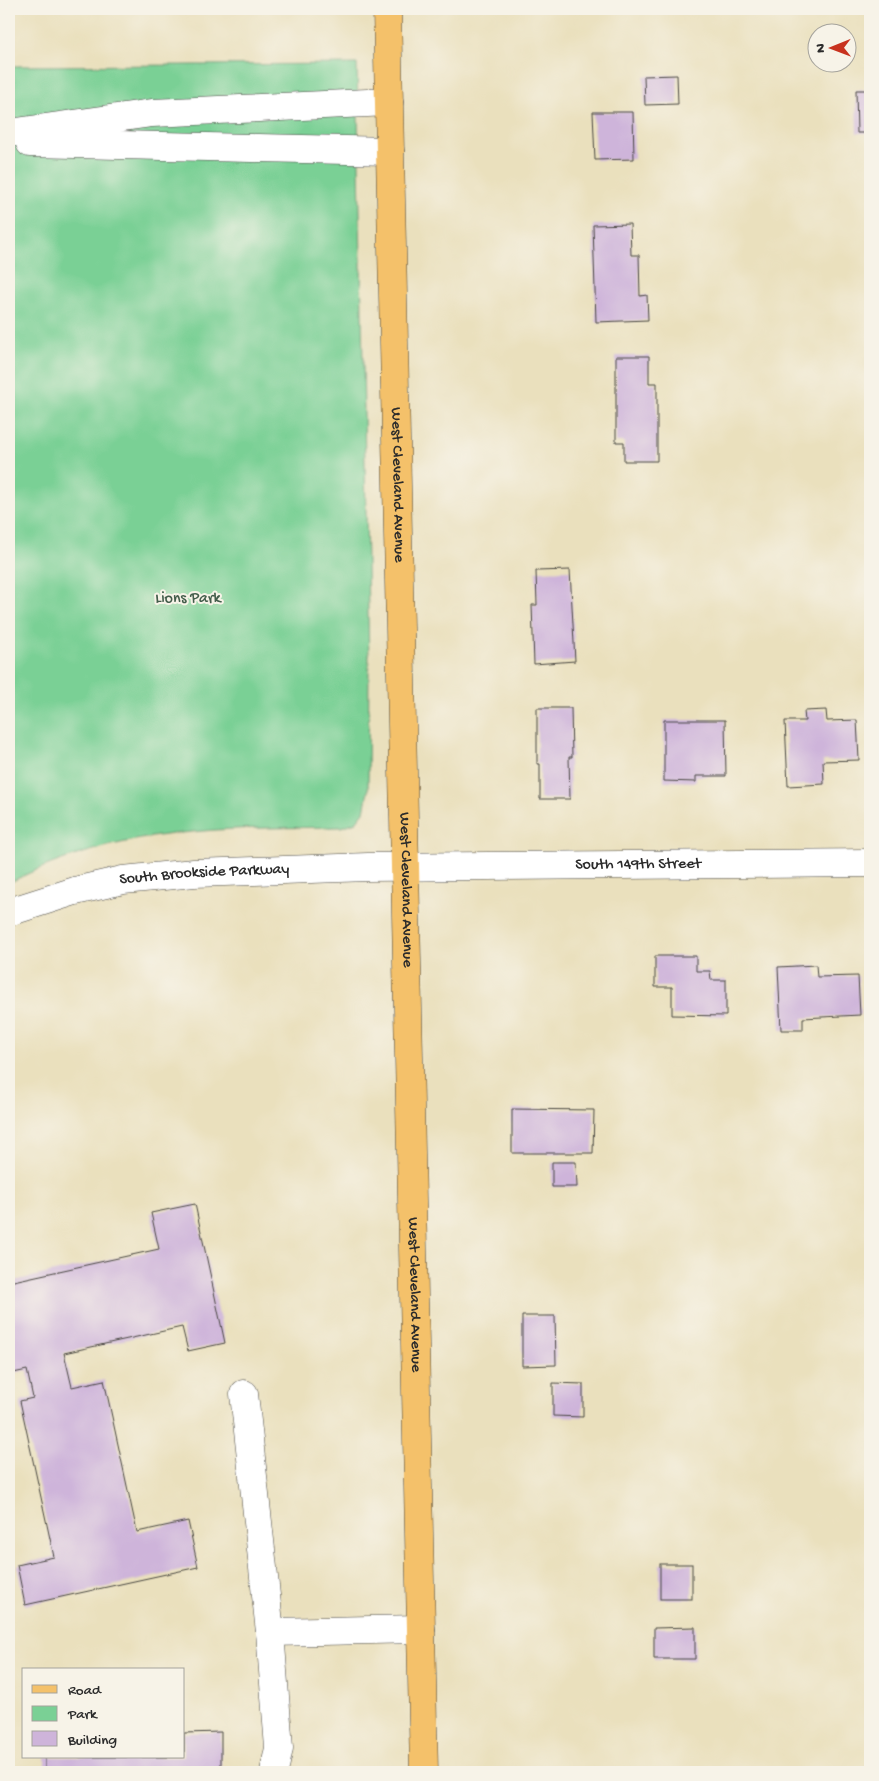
<svg xmlns="http://www.w3.org/2000/svg" width="879" height="1781" font-family="'Gochi Hand',sans-serif">
  <style>
    .green { fill: #7ad095; stroke: #527e60 }
    .building { fill: #ceb4da }
    .lines { fill: none; stroke-linecap: round; stroke-linejoin: round }
    .minor-casing { stroke: #484641; stroke-width: 29 }
    .major-casing { stroke: #484641; stroke-width: 29 }
    .minor { stroke: #fff; stroke-width: 28 }
    .major { stroke: #f4c16a; stroke-width: 28 }
    .labels { text-anchor: middle; dominant-baseline: central; stroke-width: 4; stroke-linejoin: round; paint-order: stroke }
    .street-label { font-size: 16px; fill: #2b2b2b; stroke: #f7f3e8 }
    .park-label { font-size: 16px; fill: #435d4b; stroke: #f7f3e8 }
  </style>
  <rect width="100%" height="100%" fill="#f7f3e8"/>
  <filter id="ink" filterUnits="userSpaceOnUse"><feTurbulence type="fractalNoise" baseFrequency=".02" numOctaves="2"/><feDisplacementMap in="SourceGraphic" scale="10" xChannelSelector="R" yChannelSelector="G"/><feConvolveMatrix kernelMatrix="1 2 1 2 8 2 1 2 1" color-interpolation-filters="sRGB"/></filter>
  <filter id="wash" filterUnits="userSpaceOnUse"><feTurbulence type="fractalNoise" baseFrequency=".0096" numOctaves="4" result="noise"/><feDisplacementMap in="SourceGraphic" scale="20" xChannelSelector="R" yChannelSelector="G"/><feGaussianBlur stdDeviation="1.12" result="paint"/><feColorMatrix in="noise" values="0 0 0 0 0 0 0 0 0 0 0 0 0 0 0 0 0 1.4 0 .05"/><feComposite in="paint" operator="in"/></filter>
  <g filter="url(#wash)">
    <rect width="100%" height="100%" fill="#eae0bd"/>
    <path class="green" d="M357 64 369 662 368 791 364 812 356 822 341 827C292 828 240 827 192 832 131 837 62 855 9 883V66Z"/>
    <g id="blocks">
      <g class="building">
        <polygon points="677,75 678,104 645,105 644,76"/>
        <polygon points="856,90 870,90 870,133 857,133"/>
        <polygon points="593,112 633,112 634,159 595,160"/>
        <polygon points="630,224 631,255 639,255 640,296 647,295 648,320 596,322 593,225"/>
        <polygon points="616,356 649,356 649,383 657,383 657,461 624,461 624,442 616,442"/>
        <polygon points="570,570 575,661 534,664 532,605 537,605 536,571"/>
        <polygon points="537,708 571,708 572,757 569,757 570,799 540,799 540,764 537,764"/>
        <polygon points="826,710 827,721 857,720 859,760 823,761 824,784 788,786 785,721 805,721 804,711"/>
        <polygon points="664,720 725,720 726,776 696,776 696,782 664,781"/>
        <polygon points="655,956 696,956 696,971 710,971 711,980 726,980 726,1016 672,1015 672,987 655,987"/>
        <polygon points="816,965 817,977 858,976 860,1015 803,1018 803,1030 781,1030 778,967"/>
        <polygon points="512,1109 594,1110 593,1153 512,1153"/>
        <polygon points="552,1162 576,1162 577,1187 552,1187"/>
        <polygon points="195,1204 225,1343 188,1351 182,1327 64,1353 72,1387 104,1380 137,1532 188,1521 198,1567 25,1605 17,1565 54,1557 20,1401 33,1398 27,1370 9,1374 9,1282 159,1249 151,1213"/>
        <polygon points="522,1316 555,1316 556,1365 522,1366"/>
        <polygon points="553,1383 583,1384 583,1417 553,1416"/>
        <rect x="660" y="1564" width="32" height="35"/>
        <polygon points="695,1627 695,1659 654,1659 654,1628"/>
        <polygon points="221,1732 221,1772 45,1772 45,1757 184,1757 184,1733"/>
        <rect x="688" y="1769" width="21" height="3"/>
      </g>
    </g>
  </g>
  <g filter="url(#ink)">
    <use href="#blocks" fill-opacity="0" stroke="#484641" stroke-width="1"/>
    <g class="lines">
      <defs>
        <g id="minor">
          <polyline points="9,133 152,113 389,102"/>
          <polyline points="30,143 390,151"/>
          <path id="s1" d="M9 912 75 891 123 880 194 873 368 867 870 863"/>
          <polyline points="244,1394 270,1632"/>
          <polyline points="274,1772 279,1748 270,1632 421,1629"/>
        </g>
        <g id="major">
          <path id="s2" d="M387 9 424 1772"/>
        </g>
      </defs>
      <use href="#minor" class="minor-casing"/>
      <use href="#major" class="major-casing"/>
      <use href="#minor" class="minor"/>
      <use href="#major" class="major"/>
    </g>
  </g>
  <g class="labels">
    <g class="street-label">
      <text stroke="none"><textPath href="#s2" startOffset="476">West Cleveland Avenue</textPath></text>
      <text stroke="none"><textPath href="#s1" startOffset="634">South 149th Street</textPath></text>
      <text stroke="none"><textPath href="#s1" startOffset="200">South Brookside Parkway</textPath></text>
      <text stroke="none"><textPath href="#s2" startOffset="881">West Cleveland Avenue</textPath></text>
      <text stroke="none"><textPath href="#s2" startOffset="1286">West Cleveland Avenue</textPath></text>
    </g>
    <g class="park-label">
      <text x="188" y="599">Lions Park</text>
    </g>
  </g>
  <rect width="879" height="1781" fill="none" stroke="#f7f3e8" stroke-width="30"/>
  <rect x="22" y="1668" width="162" height="90" fill="#f7f3e8" stroke="#a5a39c"/>
  <rect x="32" y="1685" width="25" height="8" fill="#f4c16a" stroke="#a5a39c"/>
  <text x="68" y="1694" font-size="15" fill="#2b2b2b">Road</text>
  <rect x="32" y="1706" width="25" height="15" fill="#7ad095" stroke="#a5a39c"/>
  <text x="68" y="1718" font-size="15" fill="#2b2b2b">Park</text>
  <rect x="32" y="1731" width="25" height="15" fill="#ceb4da" stroke="#a5a39c"/>
  <text x="68" y="1744" font-size="15" fill="#2b2b2b">Building</text>
  <g transform="translate(832 48) rotate(269)"><circle r="24" fill="#f7f3e8" stroke="#a5a39c"/>
  <path d="M0-4L9 19L0 12L-9 19Z" fill="#c8321e"/>
  <text y="-8" font-size="14" font-weight="bold" text-anchor="middle" fill="#2b2b2b">N</text>
  </g>
</svg>
